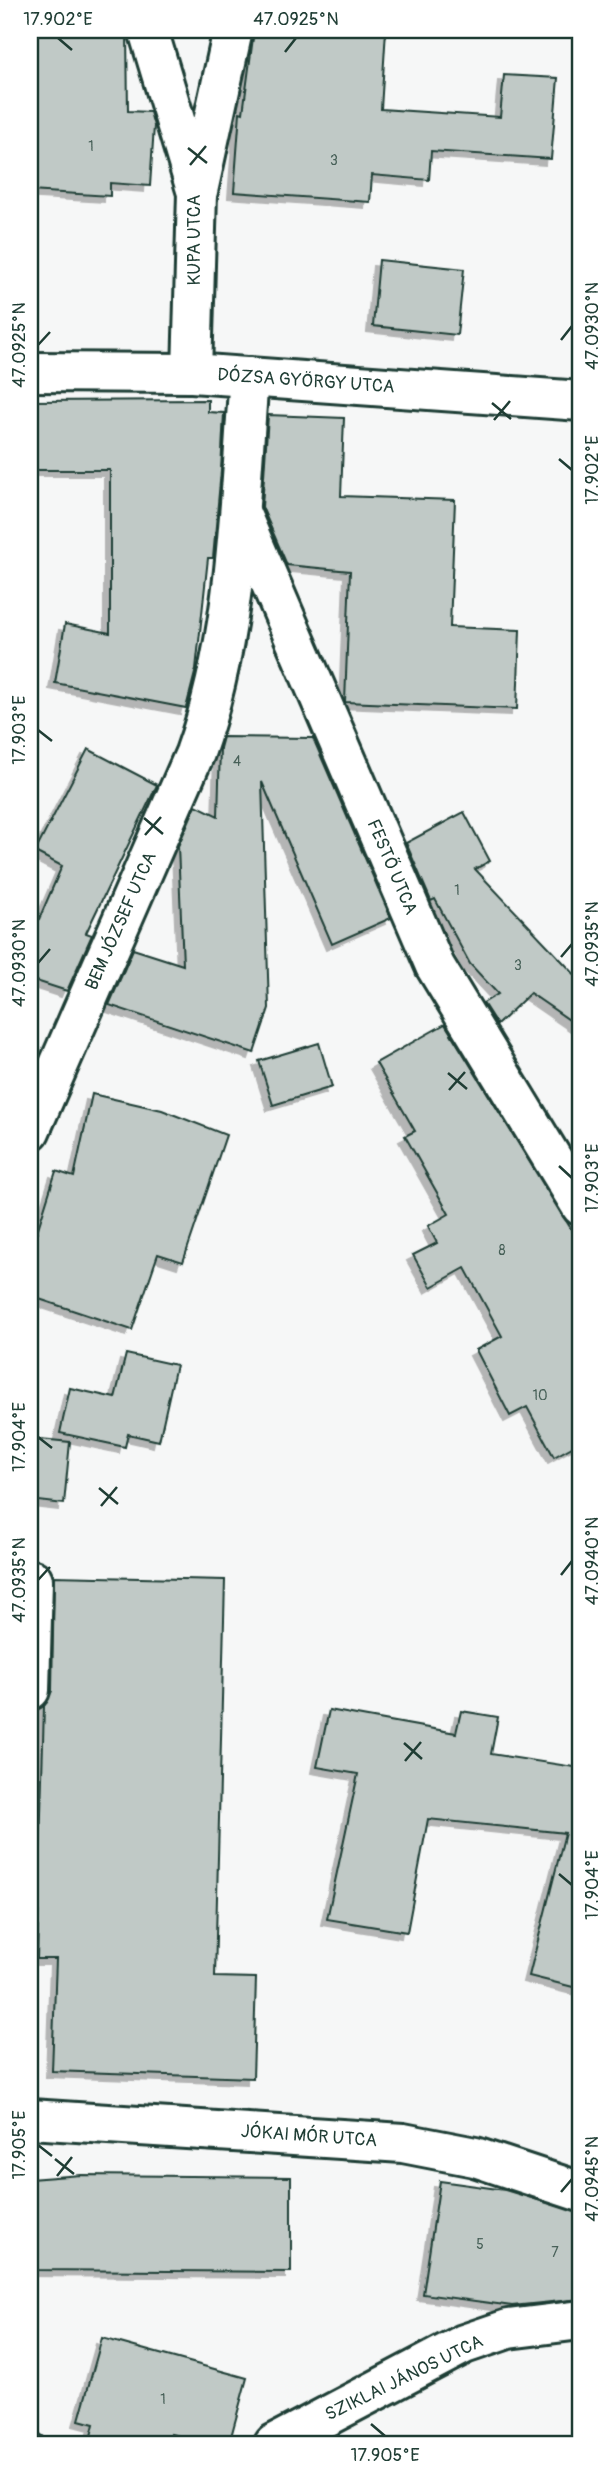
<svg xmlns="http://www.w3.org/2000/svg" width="611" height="2474" font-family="Pangolin,sans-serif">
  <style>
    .building { fill: #c0c9c6; stroke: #1f3d34; stroke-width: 2; filter: url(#shadow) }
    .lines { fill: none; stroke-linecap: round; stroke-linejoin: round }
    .minor-casing { stroke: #1f3d34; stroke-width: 44 }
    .major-casing { stroke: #1f3d34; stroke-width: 44 }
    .path { stroke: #1f3d34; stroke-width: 4.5; stroke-dasharray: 5 5; stroke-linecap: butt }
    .minor { stroke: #fff; stroke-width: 38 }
    .major { stroke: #fff; stroke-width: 38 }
    .ticks { fill: none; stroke: #1f3d34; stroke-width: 2.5 }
    .labels { text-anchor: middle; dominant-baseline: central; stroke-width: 7; stroke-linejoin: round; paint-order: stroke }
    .number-label { font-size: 14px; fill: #476058 }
    .street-label { font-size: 18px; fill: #1f3d34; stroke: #fff }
    .neatline { fill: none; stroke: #1f3d34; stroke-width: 2.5 }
    .ticks-label { font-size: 18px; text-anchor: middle; fill: #1f3d34 }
  </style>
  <defs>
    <filter id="shadow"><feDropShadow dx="-6" dy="6" stdDeviation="0" flood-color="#0004"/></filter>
  </defs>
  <rect width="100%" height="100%" fill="#f6f7f7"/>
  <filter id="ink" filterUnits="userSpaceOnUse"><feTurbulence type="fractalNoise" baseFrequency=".0143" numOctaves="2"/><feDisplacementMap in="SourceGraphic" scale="14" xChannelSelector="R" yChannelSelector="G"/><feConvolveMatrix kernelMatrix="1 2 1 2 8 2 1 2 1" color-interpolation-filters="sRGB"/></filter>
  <g filter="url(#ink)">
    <g class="building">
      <polygon points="254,30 386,30 381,109 500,117 504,75 558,78 551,159 431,151 429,180 372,175 370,202 234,192 240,112 243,113"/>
      <polygon points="127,32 128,111 150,112 154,126 150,186 110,183 110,196 30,191 30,33"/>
      <polygon points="379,260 464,269 457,335 373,326"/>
      <polygon points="208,400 208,412 224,413 221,471 213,558 208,558 196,669 186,708 55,683 65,624 110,633 110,470 30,470 30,401"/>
      <polygon points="268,415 344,418 341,496 455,500 450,627 520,630 517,709 345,702 350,571 287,565 262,507"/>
      <polygon points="223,737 313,738 391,918 332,944 262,782 269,1008 254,1053 109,1005 133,949 183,965 178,846 196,805 218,816 220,748"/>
      <polygon points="88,749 157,785 86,933 92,935 67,991 30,979 30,940 62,866 35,852"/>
      <polygon points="464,812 490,861 475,869 581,981 581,1028 530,993 497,1025 483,1003 498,994 470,964 435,899 431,901 406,843"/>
      <polygon points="445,1024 581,1245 581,1442 554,1457 527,1407 510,1416 476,1350 502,1336 465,1268 431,1287 413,1255 437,1243 428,1226 449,1214 405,1136 415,1131 376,1063"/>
      <polygon points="319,1043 332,1087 273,1105 259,1061"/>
      <polygon points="92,1094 162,1110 226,1135 183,1262 158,1254 132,1330 30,1296 30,1254 56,1171 74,1177"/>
      <polygon points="126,1354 176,1365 159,1441 128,1434 125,1447 60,1433 70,1388 115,1398"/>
      <polygon points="30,1438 70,1442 64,1504 30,1500"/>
      <polygon points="54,1576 225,1580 215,1977 256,1978 253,2078 52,2071 56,1959 37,1959 44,1706 52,1691"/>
      <polygon points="329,1710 456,1733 461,1711 498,1717 491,1754 581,1768 581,1989 529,1976 565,1833 428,1819 407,1932 327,1919 358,1774 317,1767"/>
      <polygon points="81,2175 291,2177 291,2272 30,2270 30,2179"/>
      <polygon points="440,2181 505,2190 581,2213 581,2299 512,2306 423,2294"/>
      <polygon points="102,2338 247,2378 229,2444 210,2444 171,2434 168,2444 89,2444 94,2424 79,2420"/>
    </g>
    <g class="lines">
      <defs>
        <g id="minor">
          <polyline points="148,30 197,193 192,373"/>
          <polyline points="198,191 233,30"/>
          <polyline points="240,512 435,966 581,1206"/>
          <path d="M30 1131 195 753C238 633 239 504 249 377"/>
          <polyline points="30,1690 33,1580"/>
          <polyline points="30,2119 403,2143 475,2157 581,2192"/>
          <polyline points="274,2444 464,2344 508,2329 581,2320"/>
        </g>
        <polyline id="major" points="30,372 192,373 581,401"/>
      </defs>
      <use href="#minor" class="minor-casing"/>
      <use href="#major" class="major-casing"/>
      <polyline class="path" points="30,2429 51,2444"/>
      <use href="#minor" class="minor"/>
      <use href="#major" class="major"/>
    </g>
  </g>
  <path class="ticks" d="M58 38 72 50M285 52 296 38M188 148 207 163M190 165 206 146M561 340 572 326M38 345 50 332M492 403 511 419M494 420 510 401M559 459 572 470M38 730 52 741M144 818 163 834M145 835 161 817M561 957 572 944M38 963 50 949M448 1073 467 1089M449 1090 465 1072M559 1166 572 1178M38 1437 52 1448M99 1488 118 1504M101 1506 117 1487M561 1575 572 1561M38 1580 50 1567M404 1743 422 1759M405 1761 421 1742M559 1874 572 1885M38 2145 52 2156M55 2159 74 2174M57 2176 72 2157M561 2192 572 2179M371 2424 385 2436"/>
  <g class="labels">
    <g class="number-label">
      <text x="91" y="146">1</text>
      <text x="334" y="160">3</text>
      <text x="237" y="761">4</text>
      <text x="457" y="890">1</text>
      <text x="518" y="965">3</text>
      <text x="502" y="1250">8</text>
      <text x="540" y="1395">10</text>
      <text x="480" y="2244">5</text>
      <text x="555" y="2252">7</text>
      <text x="163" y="2399">1</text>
    </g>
    <g class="street-label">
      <text transform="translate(194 240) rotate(-90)">KUPA UTCA</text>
      <text transform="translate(306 381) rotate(4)">DÓZSA GYÖRGY UTCA</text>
      <text transform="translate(392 867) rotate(67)">FESTŐ UTCA</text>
      <text transform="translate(121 921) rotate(-66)">BEM JÓZSEF UTCA</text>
      <text transform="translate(309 2136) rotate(4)">JÓKAI MÓR UTCA</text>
      <text transform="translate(404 2378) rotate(-26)">SZIKLAI JÁNOS UTCA</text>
    </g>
  </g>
  <rect width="611" height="2474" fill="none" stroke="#fff" stroke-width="77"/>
  <rect x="38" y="38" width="534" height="2398" class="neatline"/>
  <g class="ticks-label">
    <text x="58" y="25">17.902°E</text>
    <text x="296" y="25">47.0925°N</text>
    <text transform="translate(592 326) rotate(-90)" y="6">47.0930°N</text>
    <text transform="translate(19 345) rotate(-90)" y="6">47.0925°N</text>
    <text transform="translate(592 470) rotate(-90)" y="6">17.902°E</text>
    <text transform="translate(19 730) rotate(-90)" y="6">17.903°E</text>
    <text transform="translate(592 944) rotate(-90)" y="6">47.0935°N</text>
    <text transform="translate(19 963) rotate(-90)" y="6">47.0930°N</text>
    <text transform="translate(592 1178) rotate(-90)" y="6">17.903°E</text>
    <text transform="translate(19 1437) rotate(-90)" y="6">17.904°E</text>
    <text transform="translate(592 1561) rotate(-90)" y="6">47.0940°N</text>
    <text transform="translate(19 1580) rotate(-90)" y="6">47.0935°N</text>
    <text transform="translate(592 1885) rotate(-90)" y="6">17.904°E</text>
    <text transform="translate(19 2145) rotate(-90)" y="6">17.905°E</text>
    <text transform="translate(592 2179) rotate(-90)" y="6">47.0945°N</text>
    <text x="385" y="2461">17.905°E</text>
  </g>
</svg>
